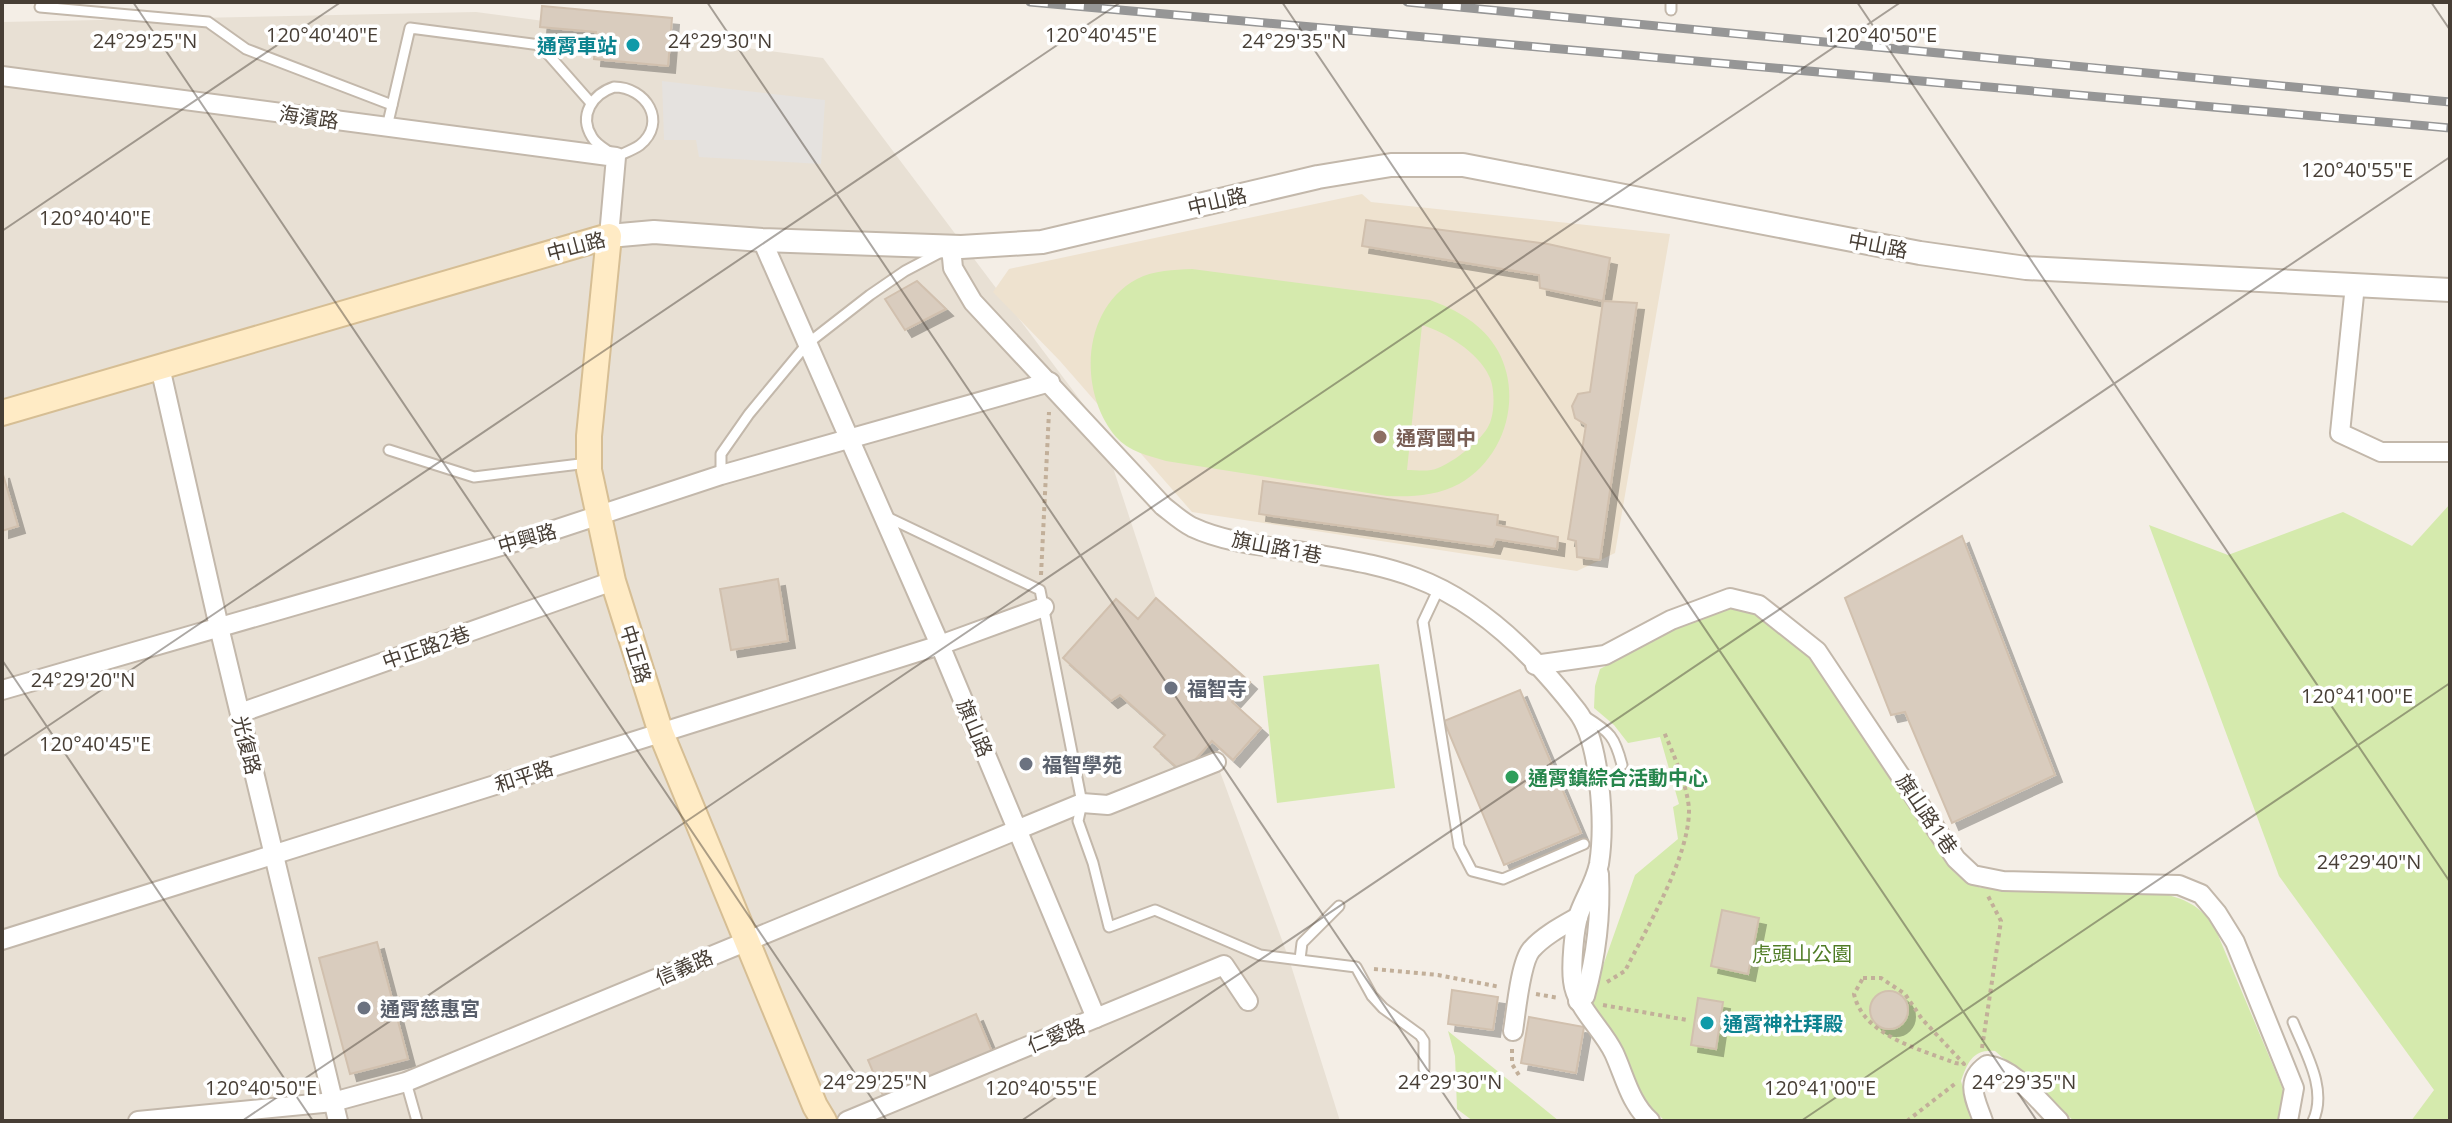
<svg xmlns="http://www.w3.org/2000/svg" width="2452" height="1123" font-family="'Open Sans','Noto Sans TC',sans-serif">
  <style>
    .residential { fill: #e8e0d4 }
    .education { fill: #eee2cf }
    .green { fill: #d5eaad; fill-rule: evenodd }
    .parking { fill: #e5e2df }
    .building { fill: #d9ccbe; stroke: #d1c0ae; stroke-width: 2; filter: url(#shadow) }
    .lines { fill: none; stroke-linecap: round; stroke-linejoin: round }
    .service-casing { stroke: #c3b8ab; stroke-width: 13 }
    .minor-casing { stroke: #c3b8ab; stroke-width: 22 }
    .tertiary-casing { stroke: #c3b8ab; stroke-width: 26 }
    .secondary-casing { stroke: #d6be94; stroke-width: 28 }
    .path { stroke: #c2af99; stroke-width: 4; stroke-dasharray: 4 4; stroke-linecap: butt }
    .service { stroke: #fff; stroke-width: 9 }
    .minor { stroke: #fff; stroke-width: 18 }
    .tertiary { stroke: #fff; stroke-width: 22 }
    .secondary { stroke: #ffebc5; stroke-width: 24 }
    .rail-casing { stroke: #969696; stroke-width: 9 }
    .rail { stroke: #fff; stroke-width: 6; stroke-dasharray: 18; stroke-linecap: butt }
    .ticks { fill: none; stroke: #473e35; stroke-width: 2; stroke-opacity: 0.45 }
    .culture-dot { fill: #0f9aa8; stroke: #fff; stroke-width: 3 }
    .education-dot { fill: #8d6e63; stroke: #fff; stroke-width: 3 }
    .worship-dot { fill: #6b7280; stroke: #fff; stroke-width: 3 }
    .leisure-dot { fill: #2e9e5b; stroke: #fff; stroke-width: 3 }
    .labels { text-anchor: middle; dominant-baseline: central; stroke-width: 7; stroke-linejoin: round; paint-order: stroke }
    .culture-label { font-size: 20px; font-weight: bold; fill: #0d838f; stroke: #fff; text-anchor: end }
    .street-label { font-size: 20px; fill: #473e35; stroke: #fff }
    .education-label { font-size: 20px; font-weight: bold; fill: #785e54; stroke: #fff; text-anchor: start }
    .worship-label { font-size: 20px; font-weight: bold; fill: #5b616d; stroke: #fff; text-anchor: start }
    .leisure-label { font-size: 20px; font-weight: bold; fill: #27864d; stroke: #fff; text-anchor: start }
    .park-label { font-size: 20px; fill: #4f7c25; stroke: #fff }
    .ticks-label { font-size: 20px; text-anchor: middle; fill: #473e35; stroke: #fff; stroke-width: 7; stroke-linejoin: round; paint-order: stroke }
  </style>
  <defs>
    <filter id="shadow"><feDropShadow dx="7" dy="7" stdDeviation="0" flood-color="#0004"/></filter>
  </defs>
  <rect width="100%" height="100%" fill="#f4eee6"/>
  <polygon class="residential" points="476,12 823,58 1099,425 1156,598 1289,959 1340,1121 2,1121 2,22"/>
  <polygon class="education" points="1362,194 1371,202 1670,234 1615,553 1577,571 1192,512 1060,361 993,292 1009,269"/>
  <g class="green">
    <path d="M1192 269 1430 300C1457 310 1483 324 1498 351 1523 397 1505 458 1459 484 1437 496 1411 497 1387 496L1166 461C1149 456 1128 451 1116 437 1078 392 1081 309 1137 279 1154 270 1174 270 1192 269ZM1422 325C1445 332 1478 352 1489 376 1495 387 1495 413 1489 425 1482 440 1454 462 1438 468 1430 472 1417 470 1407 470Z"/>
    <polygon points="2450,504 2450,1121 2411,1121 2434,1090 2279,876 2149,525 2228,555 2343,512 2412,546"/>
    <path d="M1730 606C1822 621 1905 800 1954 872L1966 882 1981 888 2158 892C2186 900 2198 903 2215 928L2282 1087 2286 1103 2279 1121H2074L1995 1051C1973 1049 1968 1062 1961 1081L1973 1121H1665L1643 1100 1608 1024 1583 996 1599 977 1635 875 1678 839 1673 807 1679 804 1660 737 1628 743 1614 725 1594 708 1595 686 1600 669 1707 611Z"/>
    <polygon points="1379,664 1395,788 1277,803 1263,676"/>
    <polygon points="1448,1031 1559,1121 1473,1121 1457,1109 1455,1056"/>
  </g>
  <polygon class="parking" points="662,81 825,100 821,164 699,157 696,140 664,140"/>
  <g class="building">
    <polygon points="542,6 672,18 668,66 594,59 596,32 540,27"/>
    <polygon points="1366,220 1548,244 1610,258 1603,301 1540,288 1539,275 1362,246"/>
    <polygon points="917,281 946,309 905,330 885,299"/>
    <polygon points="1603,301 1637,303 1600,560 1577,557 1576,541 1568,539 1586,425 1575,418 1572,406 1578,394 1590,392"/>
    <polygon points="2,471 18,526 2,531"/>
    <polygon points="1263,481 1498,515 1497,525 1558,537 1557,549 1496,539 1493,547 1259,514"/>
    <polygon points="1962,536 2055,775 1952,823 1905,712 1891,715 1845,598"/>
    <polygon points="778,579 788,641 731,650 720,589"/>
    <polygon points="1156,598 1250,682 1232,702 1261,728 1233,760 1212,741 1183,773 1154,747 1165,735 1120,695 1111,701 1063,658 1116,599 1138,619"/>
    <polygon points="1520,690 1581,833 1504,865 1444,721"/>
    <polygon points="1722,910 1759,918 1748,974 1711,966"/>
    <polygon points="377,942 408,1059 350,1074 319,958"/>
    <polygon points="1452,990 1498,997 1493,1030 1448,1024"/>
    <circle cx="1889" cy="1010" r="19"/>
    <polygon points="1698,998 1723,1002 1716,1049 1691,1045"/>
    <polygon points="976,1014 992,1052 884,1098 868,1060"/>
    <polygon points="1529,1017 1584,1027 1576,1073 1521,1063"/>
  </g>
  <g class="lines">
    <defs>
      <g id="service">
        <polyline points="40,7 208,22 246,49 392,105"/>
        <polyline points="1671,10 1671,2"/>
        <path d="M614 87C646 87 668 122 640 145 633 150 624 153 616 157 608 150 597 146 592 137 578 115 593 94 614 87Z"/>
        <polyline points="387,127 410,28 540,45 591,103"/>
        <polyline points="389,450 474,477 588,463"/>
        <polyline points="721,475 721,454 749,414 807,344 870,295 905,271 941,252"/>
        <polyline points="885,516 1040,590 1082,803 1078,821 1093,863 1109,927 1155,910 1260,955 1356,967 1372,996 1383,1008 1420,1035 1424,1041 1424,1069"/>
        <polyline points="1439,588 1423,622 1459,846 1472,871 1503,879 1584,844"/>
        <path d="M1586 717C1610 732 1615 737 1622 765"/>
        <polyline points="1300,959 1302,943 1339,906"/>
        <path d="M2293 1022C2305 1052 2328 1089 2313 1121"/>
        <polyline points="406,1082 417,1121"/>
      </g>
      <g id="minor">
        <polyline points="2,76 616,157 609,236"/>
        <polyline points="762,240 940,645 1096,1018"/>
        <path d="M951 247 953 268 973 302 1163 506C1172 513 1182 522 1192 527 1226 543 1267 546 1304 552 1341 559 1380 564 1416 578 1480 602 1536 658 1577 711 1601 742 1605 826 1599 864 1595 883 1585 897 1579 914 1574 928 1571 966 1573 981 1576 1008 1602 1028 1614 1053 1625 1077 1630 1103 1650 1121"/>
        <polyline points="2355,285 2340,433 2381,452 2450,452"/>
        <polyline points="160,367 219,627 338,1121"/>
        <polyline points="1535,665 1605,655 1671,620 1730,598 1759,605 1817,651 1956,859 1973,875 2003,881 2179,885 2201,894 2217,913 2235,942 2294,1088 2288,1121"/>
        <polyline points="2,690 539,535 721,475 1050,382"/>
        <polyline points="240,713 613,581"/>
        <polyline points="2,940 940,645 1044,607"/>
        <path d="M1578 1001 1585 996C1596 957 1601 915 1599 874"/>
        <path d="M1513 1031C1516 1013 1520 964 1531 950 1543 936 1562 926 1578 917"/>
        <polyline points="138,1121 333,1102 406,1082 1082,803 1108,805 1216,762"/>
        <polyline points="847,1121 1224,965 1248,1001"/>
        <path d="M1983 1121C1975 1098 1964 1081 1987 1065 2016 1069 2039 1102 2059 1121"/>
      </g>
      <polyline id="tertiary" points="609,236 654,232 762,240 961,247 1042,242 1318,177 1391,165 1463,165 1920,253 2026,268 2450,290"/>
      <polyline id="secondary" points="2,413 609,236 589,436 589,470 613,581 661,733 815,1106 824,1121"/>
    </defs>
    <use href="#service" class="service-casing"/>
    <use href="#minor" class="minor-casing"/>
    <use href="#tertiary" class="tertiary-casing"/>
    <use href="#secondary" class="secondary-casing"/>
    <g class="path">
      <polyline points="1041,575 1049,412"/>
      <polyline points="1374,969 1438,975 1500,987"/>
      <path d="M1863 978H1881L1905 994 1922 1019 1964 1064 1955 1063C1920 1049 1863 1036 1854 994Z"/>
      <path d="M1607 982 1625 971C1647 927 1689 858 1689 810 1688 787 1673 753 1664 732"/>
      <polyline points="1536,994 1559,998"/>
      <polyline points="1603,1005 1687,1020"/>
      <polyline points="1982,1048 2001,921 1988,896"/>
      <polyline points="1512,1049 1512,1064 1520,1077"/>
      <polyline points="1907,1121 1956,1083"/>
    </g>
    <use href="#service" class="service"/>
    <use href="#minor" class="minor"/>
    <use href="#tertiary" class="tertiary"/>
    <use href="#secondary" class="secondary"/>
    <defs>
      <g id="rail">
        <polyline points="1030,2 2450,128"/>
        <polyline points="1407,2 2450,102"/>
      </g>
    </defs>
    <use href="#rail" class="rail-casing"/>
    <use href="#rail" class="rail"/>
  </g>
  <path class="ticks" d="M133 2 887 1121M707 2 1462 1121M1282 2 2037 1121M1857 2 2450 882M2431 2 2450 30M2 231 341 2M2 660 313 1121M2 757 1121 2M242 1121 1901 2M1021 1121 2450 157M1801 1121 2450 683"/>
  <g class="culture-dot">
    <circle cx="633" cy="45" r="8"/>
    <circle cx="1707" cy="1023" r="8"/>
  </g>
  <circle class="education-dot" cx="1380" cy="437" r="8"/>
  <g class="worship-dot">
    <circle cx="1171" cy="688" r="8"/>
    <circle cx="1026" cy="764" r="8"/>
    <circle cx="364" cy="1008" r="8"/>
  </g>
  <circle class="leisure-dot" cx="1512" cy="777" r="8"/>
  <g class="labels">
    <g class="culture-label">
      <text x="617" y="45">通霄車站</text>
      <text x="1723" y="1023" text-anchor="start">通霄神社拜殿</text>
    </g>
    <g class="street-label">
      <text transform="translate(309 117) rotate(8)">海濱路</text>
      <text transform="translate(1217 201) rotate(-13)">中山路</text>
      <text transform="translate(1878 245) rotate(11)">中山路</text>
      <text transform="translate(576 246) rotate(-15)">中山路</text>
      <text transform="translate(527 538) rotate(-16)">中興路</text>
      <text transform="translate(1277 547) rotate(11)">旗山路1巷</text>
      <text transform="translate(426 647) rotate(-19)">中正路2巷</text>
      <text transform="translate(636 654) rotate(73)">中正路</text>
      <text transform="translate(975 728) rotate(67)">旗山路</text>
      <text transform="translate(247 745) rotate(76)">光復路</text>
      <text transform="translate(524 776) rotate(-18)">和平路</text>
      <text transform="translate(1927 814) rotate(56)">旗山路1巷</text>
      <text transform="translate(684 967) rotate(-23)">信義路</text>
      <text transform="translate(1056 1035) rotate(-22)">仁愛路</text>
    </g>
    <g class="education-label">
      <text x="1396" y="437">通霄國中</text>
    </g>
    <g class="worship-label">
      <text x="1187" y="688">福智寺</text>
      <text x="1042" y="764">福智學苑</text>
      <text x="380" y="1008">通霄慈惠宮</text>
    </g>
    <g class="leisure-label">
      <text x="1528" y="777">通霄鎮綜合活動中心</text>
    </g>
    <g class="park-label">
      <text x="1802" y="953">虎頭山公園</text>
    </g>
  </g>
  <g class="ticks-label">
    <text x="322" y="42">120°40'40"E</text>
    <text x="1101" y="42">120°40'45"E</text>
    <text x="1881" y="42">120°40'50"E</text>
    <text x="145" y="48">24°29'25"N</text>
    <text x="720" y="48">24°29'30"N</text>
    <text x="1294" y="48">24°29'35"N</text>
    <text x="2357" y="177">120°40'55"E</text>
    <text x="95" y="225">120°40'40"E</text>
    <text x="83" y="687">24°29'20"N</text>
    <text x="2357" y="703">120°41'00"E</text>
    <text x="95" y="751">120°40'45"E</text>
    <text x="2369" y="869">24°29'40"N</text>
    <text x="875" y="1089">24°29'25"N</text>
    <text x="1450" y="1089">24°29'30"N</text>
    <text x="2024" y="1089">24°29'35"N</text>
    <text x="261" y="1095">120°40'50"E</text>
    <text x="1041" y="1095">120°40'55"E</text>
    <text x="1820" y="1095">120°41'00"E</text>
  </g>
  <rect width="2452" height="1123" fill="none" stroke="#473e35" stroke-width="8"/>
</svg>
